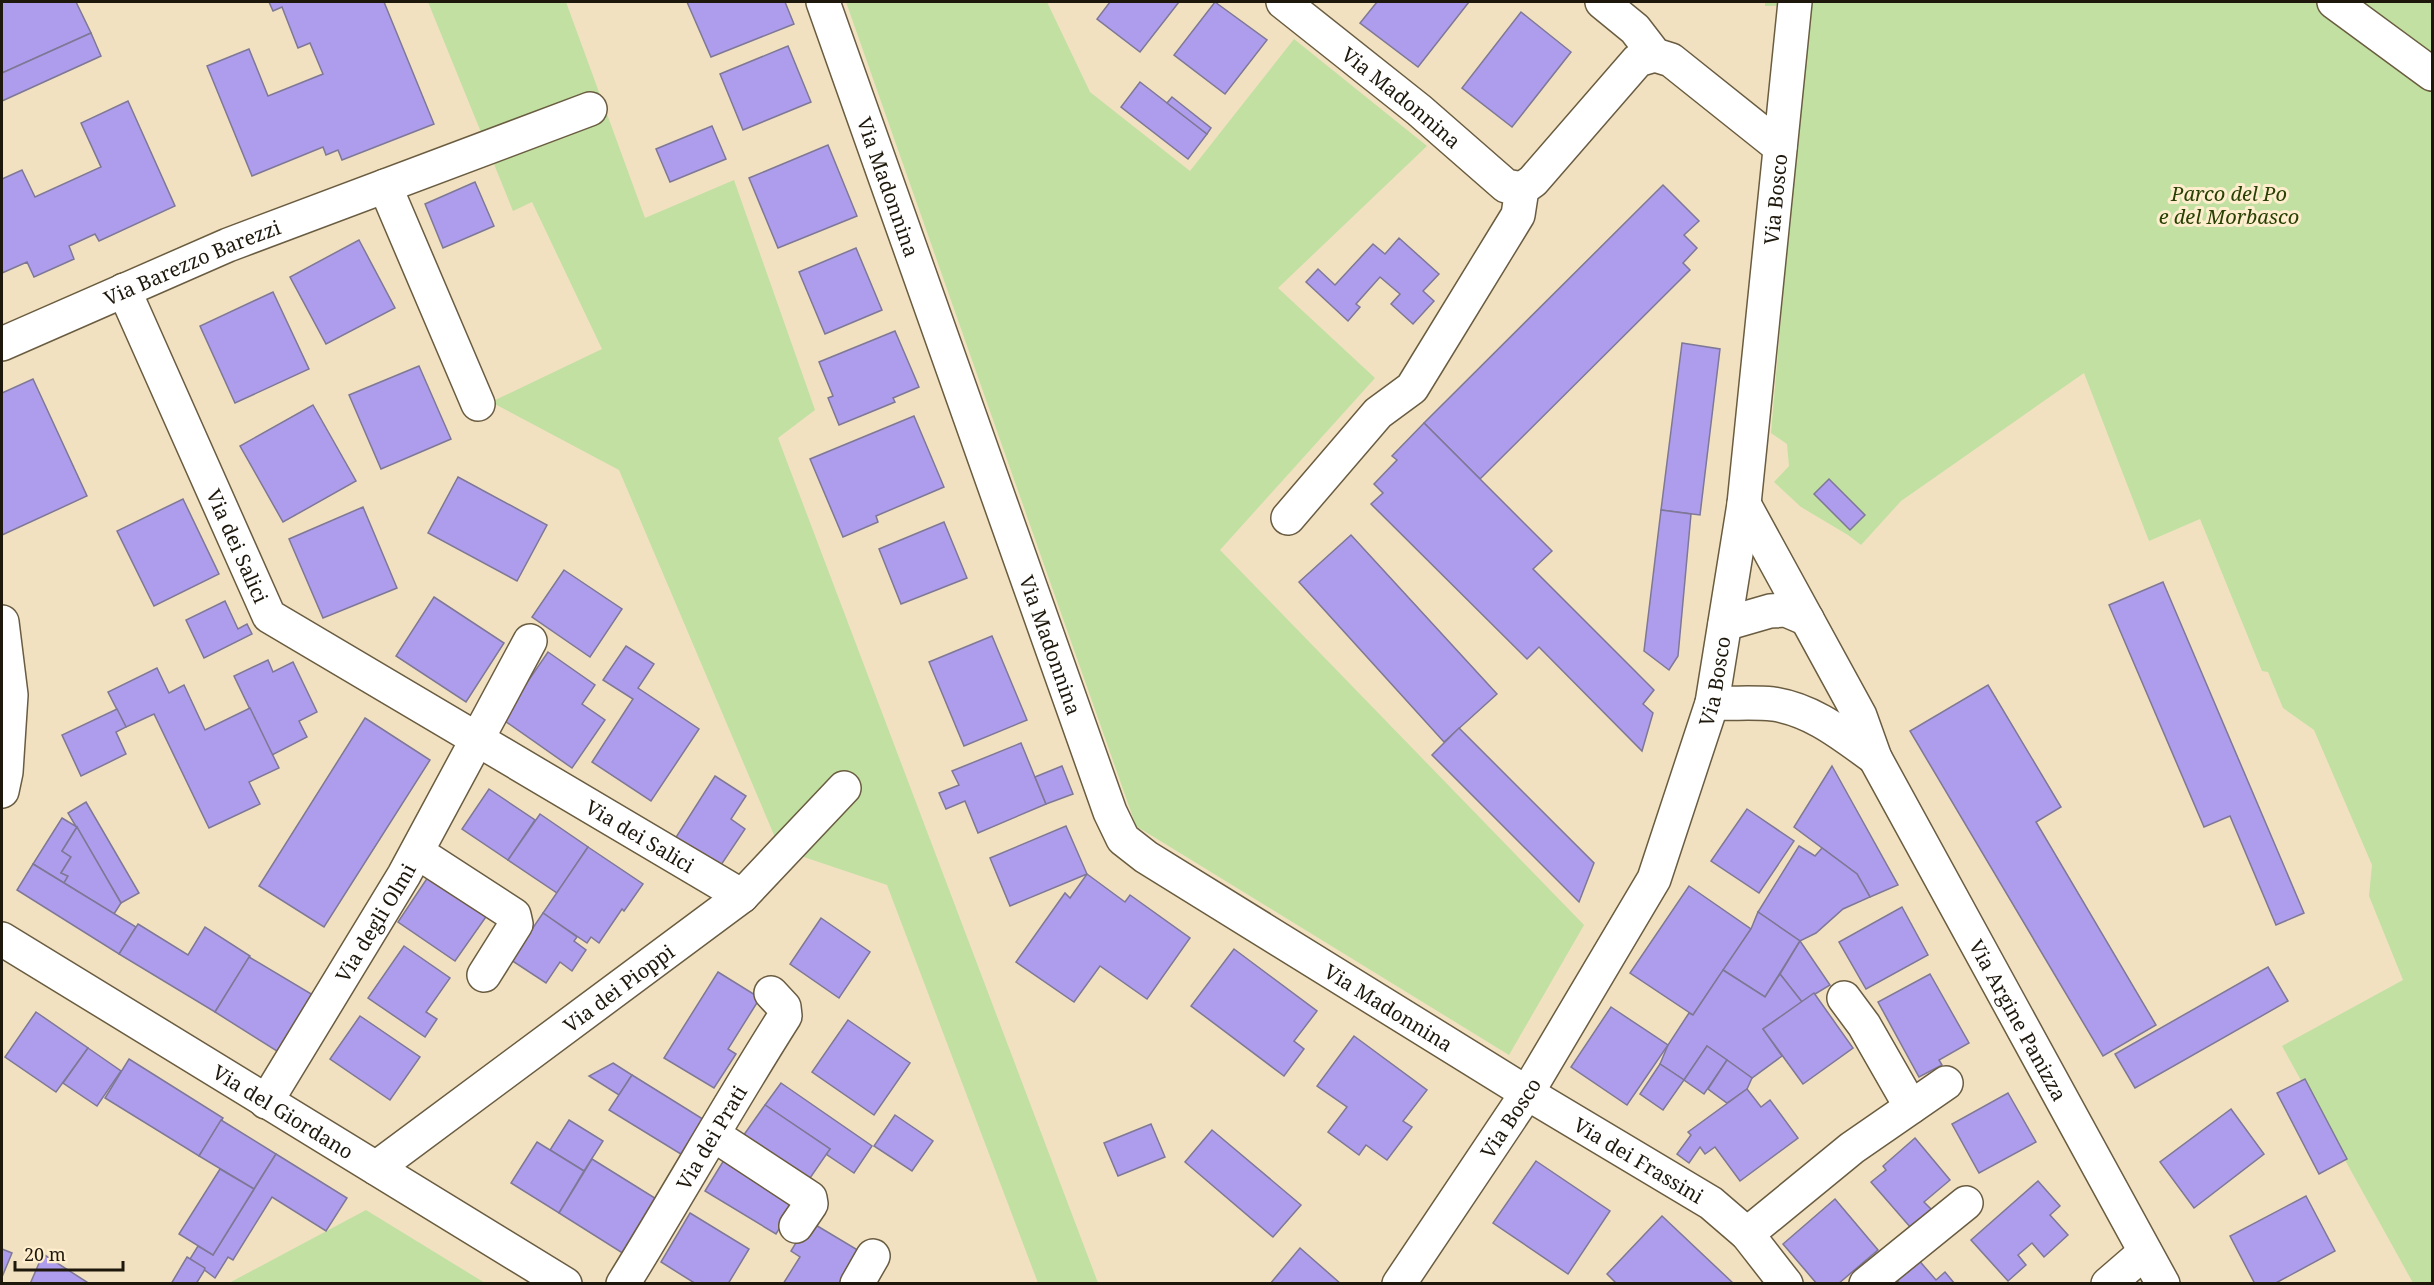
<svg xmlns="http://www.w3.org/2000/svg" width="2434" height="1285" font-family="'Noto Serif',serif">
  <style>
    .green { fill: #c1e0a2 }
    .building { fill: #ae9cec; stroke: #7e7896; stroke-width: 1.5 }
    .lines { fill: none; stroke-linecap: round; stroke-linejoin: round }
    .minor-casing { stroke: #6a5c40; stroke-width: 36 }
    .major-casing { stroke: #6a5c40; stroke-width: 36 }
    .minor { stroke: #fff; stroke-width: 33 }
    .major { stroke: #fff; stroke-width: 33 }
    .labels { text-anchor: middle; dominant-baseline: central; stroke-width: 6; stroke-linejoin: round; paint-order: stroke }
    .street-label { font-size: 20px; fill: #1e180c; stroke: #ffeece }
    .park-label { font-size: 20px; font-style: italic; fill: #284004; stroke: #ffeece }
  </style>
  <rect width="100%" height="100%" fill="#f1e1c1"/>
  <g class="green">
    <polygon points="428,2 566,2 645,218 734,180 815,410 778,438 1098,1283 1038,1283 887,885 780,849 619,470 491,402 602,349 532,202 513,211"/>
    <polygon points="846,2 1047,2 1090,92 1190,171 1294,39 1427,146 1278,288 1375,378 1220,550 1584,925 1509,1055 1136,826"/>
    <polygon points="1765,2 2432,2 2432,1283 2413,1283 2282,1046 2403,980 2369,896 2372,865 2314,730 2283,708 2268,672 2262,671 2200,519 2149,541 2084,373 1901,501 1861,545 1848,535 1801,507 1774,482 1789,466 1787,444 1771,433 1808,5 1765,6"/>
    <polygon points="366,1210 485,1283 229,1283"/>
  </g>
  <g class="building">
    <polygon points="2,2 76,2 91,33 2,73"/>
    <polygon points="269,2 384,2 434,124 342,160 338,150 326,155 323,147 252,176 207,66 249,49 268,96 323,74 310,43 298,48 282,7 273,11"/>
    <polygon points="687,2 785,2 794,24 711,57"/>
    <polygon points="1110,2 1179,2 1140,52 1097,19"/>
    <polygon points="1215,2 1267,40 1225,94 1174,55"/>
    <polygon points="1377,2 1469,2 1418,67 1360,23"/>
    <polygon points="1521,12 1571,52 1512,127 1462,88"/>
    <polygon points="91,33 101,56 2,101 2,73"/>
    <polygon points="788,46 811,102 743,130 720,74"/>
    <polygon points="1140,82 1207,134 1188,159 1121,107"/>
    <polygon points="1172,97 1211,128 1207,134 1167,103"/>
    <polygon points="128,101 175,206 99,241 95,234 69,246 74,259 34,277 27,262 2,273 2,179 22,170 35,197 101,167 81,123"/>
    <polygon points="712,126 726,159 670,182 656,149"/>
    <polygon points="828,145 857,216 778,248 749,178"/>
    <polygon points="475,182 494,226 443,248 425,204"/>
    <polygon points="1663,185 1699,221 1684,235 1697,248 1683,263 1690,270 1480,479 1424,423"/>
    <polygon points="1399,238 1439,274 1423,291 1434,301 1413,324 1391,304 1400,294 1380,277 1356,304 1360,307 1348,321 1306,282 1318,269 1335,285 1373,244 1385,254"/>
    <polygon points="359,240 395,308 326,344 290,277"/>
    <polygon points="856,248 882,310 825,334 799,272"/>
    <polygon points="273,292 309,369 235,403 200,326"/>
    <polygon points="895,331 919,387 893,398 895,402 839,425 828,398 833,396 819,362"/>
    <polygon points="1682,343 1720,349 1700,515 1661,510"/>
    <polygon points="419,366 451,439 381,469 349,395"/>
    <polygon points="33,379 87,496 2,535 2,393"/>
    <polygon points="313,405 356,481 283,522 240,446"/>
    <polygon points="914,416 944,487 876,516 878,522 843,537 810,459"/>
    <polygon points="1424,423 1552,551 1533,569 1654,690 1643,704 1653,713 1642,751 1539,647 1527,659 1371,504 1383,493 1374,484 1397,460 1392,456"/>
    <polygon points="458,477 547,525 517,581 428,533"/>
    <polygon points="1829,479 1865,515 1850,530 1814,494"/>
    <polygon points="183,499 219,574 154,606 117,531"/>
    <polygon points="363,507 397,588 323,618 289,539"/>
    <polygon points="1661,510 1691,514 1678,656 1669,670 1644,651"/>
    <polygon points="944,522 967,578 901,604 879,549"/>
    <polygon points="1351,535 1497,694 1444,742 1299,582"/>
    <polygon points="564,570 622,609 590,657 532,617"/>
    <polygon points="2163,582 2304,913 2276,925 2230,816 2204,827 2109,605"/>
    <polygon points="434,597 504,643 466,702 396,656"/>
    <polygon points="225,601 238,629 247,624 252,634 204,658 186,620"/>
    <polygon points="992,636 1027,720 964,746 929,662"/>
    <polygon points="626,646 654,664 638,688 699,729 651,801 592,762 633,699 603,680"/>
    <polygon points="548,652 595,685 582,704 605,720 572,768 502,719"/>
    <polygon points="268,660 273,672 293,662 317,712 299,721 307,737 272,755 234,676"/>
    <polygon points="157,668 169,693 184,685 205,730 250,708 279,768 249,782 260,804 209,828 154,714 126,727 108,692"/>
    <polygon points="1988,685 2061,807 2036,822 2156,1025 2103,1056 1910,731"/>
    <polygon points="117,709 126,727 116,732 126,754 81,776 62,735"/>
    <polygon points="365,718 430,760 324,927 259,886"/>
    <polygon points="1459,728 1594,863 1579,902 1432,755"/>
    <polygon points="1021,743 1046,804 978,833 965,801 946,809 939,793 959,785 952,771"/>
    <polygon points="1062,766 1073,794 1046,804 1035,777"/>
    <polygon points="1832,766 1898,885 1870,897 1857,874 1794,827"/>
    <polygon points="715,776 746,796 731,819 745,829 717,871 673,842"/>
    <polygon points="489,789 535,820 508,860 462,829"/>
    <polygon points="86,802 139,893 121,903 68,813"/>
    <polygon points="1747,809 1794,841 1759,893 1711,861"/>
    <polygon points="540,814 588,847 557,893 508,860"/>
    <polygon points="62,818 77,827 62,851 71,857 61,873 68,876 64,883 33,864"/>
    <polygon points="1066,826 1087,874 1010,906 990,858"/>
    <polygon points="77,827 121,903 114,914 64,883 68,876 61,873 71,857 62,851"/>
    <polygon points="1799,846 1815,856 1822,848 1857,874 1870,897 1843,909 1816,933 1800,941 1758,912"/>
    <polygon points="588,847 643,884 624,911 622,909 599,943 591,937 587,943 543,913"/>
    <polygon points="33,864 136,927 119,954 17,890"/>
    <polygon points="430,874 488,914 455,961 398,922"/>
    <polygon points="1087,874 1125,902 1130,895 1190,938 1147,999 1100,966 1074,1002 1016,962 1065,893 1070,898"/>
    <polygon points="1689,886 1751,929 1693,1015 1630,973"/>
    <polygon points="1902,907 1928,955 1866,989 1839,942"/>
    <polygon points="1758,912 1800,941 1765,997 1723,970 1751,929"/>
    <polygon points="543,913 577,937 574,941 586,950 572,971 560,962 546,983 511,960"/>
    <polygon points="821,918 870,952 839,998 790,964"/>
    <polygon points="138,924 188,955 205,927 250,956 215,1012 119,954"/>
    <polygon points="1800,941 1830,985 1802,1002 1780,974"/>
    <polygon points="404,946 450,978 426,1012 437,1019 425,1037 368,998"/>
    <polygon points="1234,949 1317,1011 1294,1041 1304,1049 1284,1076 1191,1006"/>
    <polygon points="249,957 323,1001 288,1058 215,1012"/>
    <polygon points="2268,967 2288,1001 2135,1088 2115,1054"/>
    <polygon points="1723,970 1765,997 1780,974 1802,1002 1763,1029 1782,1056 1752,1078 1707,1046 1684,1080 1660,1064 1668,1045 1689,1013 1693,1015"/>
    <polygon points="718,972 760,998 728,1049 736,1054 714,1088 664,1058"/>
    <polygon points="1930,974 1969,1043 1939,1060 1942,1065 1919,1077 1878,1002"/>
    <polygon points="1814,993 1853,1048 1803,1084 1763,1029"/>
    <polygon points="1611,1007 1668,1045 1627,1105 1571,1067"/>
    <polygon points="36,1012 88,1048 56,1092 5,1057"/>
    <polygon points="360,1016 420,1057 390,1100 330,1059"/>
    <polygon points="848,1020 910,1063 874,1115 812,1072"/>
    <polygon points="1354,1036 1427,1090 1403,1121 1412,1127 1387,1160 1366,1145 1359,1155 1328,1132 1347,1107 1317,1086"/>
    <polygon points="1707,1046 1727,1060 1704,1094 1684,1080"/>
    <polygon points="88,1048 121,1071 97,1106 63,1083"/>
    <polygon points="129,1059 223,1118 199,1156 105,1098"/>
    <polygon points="1727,1060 1752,1078 1747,1089 1727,1103 1708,1089"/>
    <polygon points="613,1063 632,1075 619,1095 589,1076"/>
    <polygon points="1660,1064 1684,1080 1663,1110 1640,1094"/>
    <polygon points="632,1075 706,1121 684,1156 609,1110"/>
    <polygon points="2305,1079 2347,1159 2319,1174 2277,1093"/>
    <polygon points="781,1083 872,1146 854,1173 826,1154 830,1149 765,1105"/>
    <polygon points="1747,1089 1761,1107 1770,1100 1798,1138 1740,1181 1715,1147 1705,1154 1700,1147 1689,1163 1677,1154 1691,1135 1688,1132"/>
    <polygon points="2008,1093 2036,1142 1979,1173 1952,1124"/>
    <polygon points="765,1105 830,1149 808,1181 743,1136"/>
    <polygon points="2231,1109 2264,1154 2194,1208 2160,1162"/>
    <polygon points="895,1115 933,1141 912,1171 874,1146"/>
    <polygon points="221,1120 276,1154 254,1189 199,1156"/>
    <polygon points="569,1120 603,1141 584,1171 550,1150"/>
    <polygon points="1151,1124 1165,1157 1118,1176 1104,1143"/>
    <polygon points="1212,1130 1301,1205 1273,1237 1185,1162"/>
    <polygon points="1915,1138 1950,1180 1924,1202 1932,1210 1911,1228 1871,1182 1886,1170 1883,1166"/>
    <polygon points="537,1142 584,1171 559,1213 511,1183"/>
    <polygon points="276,1154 347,1198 326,1231 272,1197 233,1260 228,1257 215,1278 190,1259 198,1246 213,1255"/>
    <polygon points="592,1159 658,1200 624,1254 559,1213"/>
    <polygon points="724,1160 795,1203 776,1234 705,1191"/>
    <polygon points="1536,1161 1610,1211 1568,1274 1493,1223"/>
    <polygon points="220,1169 254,1189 213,1255 179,1234"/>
    <polygon points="2038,1181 2060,1206 2050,1215 2068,1235 2044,1257 2032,1243 2018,1255 2026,1265 2008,1281 1971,1240"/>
    <polygon points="2306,1196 2335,1251 2274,1284 2255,1284 2230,1236"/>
    <polygon points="1835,1199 1878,1250 1838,1284 1817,1284 1783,1244"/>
    <polygon points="690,1213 749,1249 728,1284 696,1284 661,1262"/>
    <polygon points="1662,1216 1734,1284 1617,1284 1607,1274"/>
    <polygon points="809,1221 861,1252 842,1284 783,1284 800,1257 791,1251"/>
    <polygon points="1300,1248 1341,1284 1270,1284"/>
    <polygon points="2,1249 12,1253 2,1277"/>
    <polygon points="43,1254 90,1284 30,1284"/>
    <polygon points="187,1257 205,1268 204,1271 196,1284 171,1284"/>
    <polygon points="1916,1257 1936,1280 1945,1272 1955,1284 1900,1284 1894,1276"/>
  </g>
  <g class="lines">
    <defs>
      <g id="minor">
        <path id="s1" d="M823 2 1110 812 1123 839 1146 857 1527 1093 1711 1203 1747 1234 1786 1284"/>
        <path id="s2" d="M1283 2 1419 110 1506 186 1522 189"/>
        <polyline points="1602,2 1635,29 1655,55 1671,60 1780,147"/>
        <polyline points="2334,2 2432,74"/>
        <polyline points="385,186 478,404"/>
        <path id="s3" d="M124 290 269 616 742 896"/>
        <path id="s4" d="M2 344 228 245 590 109"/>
        <path id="s5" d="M1744 504 1860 716 1875 758 2163 1284"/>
        <polyline points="1288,518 1378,413 1412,388 1518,215 1522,189 1533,181 1638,60 1655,55"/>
        <polyline points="1725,624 1770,611 1786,610 1807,619"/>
        <path d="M1712 703C1732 704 1753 702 1773 704 1813 710 1843 735 1875 758"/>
        <polyline points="417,852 514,915 516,924 484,975"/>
        <path id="s6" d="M2 939 565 1284"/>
        <polyline points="1844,998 1864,1025 1911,1107"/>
        <path id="s7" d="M266 1102 404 875 530 641"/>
        <polyline points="714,1135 810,1198 811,1204 796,1226"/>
        <path id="s8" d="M376 1168 742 896 844 788"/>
        <polyline points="1747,1234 1852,1148 1946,1083"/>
        <path id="s9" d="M623 1284C678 1195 729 1104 785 1016L784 1007 771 993"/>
        <polyline points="857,1284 873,1256"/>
        <path id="s10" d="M1399 1284 1527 1093 1654 879 1712 703 1744 504 1795 2"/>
        <polyline points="1866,1284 1966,1203"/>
        <polyline points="2108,1284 2145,1252"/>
      </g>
      <polyline id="major" points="2,622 11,695 6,772 2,791"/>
    </defs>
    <use href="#minor" class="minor-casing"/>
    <use href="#major" class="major-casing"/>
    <use href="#minor" class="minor"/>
    <use href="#major" class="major"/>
  </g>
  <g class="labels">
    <g class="street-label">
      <text stroke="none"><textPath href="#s2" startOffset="152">Via Madonnina</textPath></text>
      <text stroke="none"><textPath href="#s1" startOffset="196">Via Madonnina</textPath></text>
      <text stroke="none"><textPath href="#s10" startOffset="1172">Via Bosco</textPath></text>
      <text stroke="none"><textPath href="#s4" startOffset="207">Via Barezzo Barezzi</textPath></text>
      <text stroke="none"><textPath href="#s3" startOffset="280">Via dei Salici</textPath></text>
      <text stroke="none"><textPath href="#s1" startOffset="682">Via Madonnina</textPath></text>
      <text stroke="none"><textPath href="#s10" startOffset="686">Via Bosco</textPath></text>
      <text stroke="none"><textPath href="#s3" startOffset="788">Via dei Salici</textPath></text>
      <text stroke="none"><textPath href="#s7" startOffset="210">Via degli Olmi</textPath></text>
      <text stroke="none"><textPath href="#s8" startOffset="302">Via dei Pioppi</textPath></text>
      <text stroke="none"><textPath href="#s1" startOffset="1204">Via Madonnina</textPath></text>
      <text stroke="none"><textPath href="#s5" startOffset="585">Via Argine Panizza</textPath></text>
      <text stroke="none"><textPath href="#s6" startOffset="330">Via del Giordano</textPath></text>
      <text stroke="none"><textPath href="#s10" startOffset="200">Via Bosco</textPath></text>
      <text stroke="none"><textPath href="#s9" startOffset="171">Via dei Prati</textPath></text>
      <text stroke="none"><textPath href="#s1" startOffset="1497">Via dei Frassini</textPath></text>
    </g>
    <g class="park-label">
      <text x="2229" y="193">Parco del Po<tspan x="2229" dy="23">e del Morbasco</tspan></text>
    </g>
  </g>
  <rect width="2434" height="1285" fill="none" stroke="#1e180c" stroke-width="6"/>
  <path d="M15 1261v9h108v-9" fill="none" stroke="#1e180c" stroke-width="3"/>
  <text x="24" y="1261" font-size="18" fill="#1e180c" stroke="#ffeece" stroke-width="4.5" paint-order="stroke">20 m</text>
</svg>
